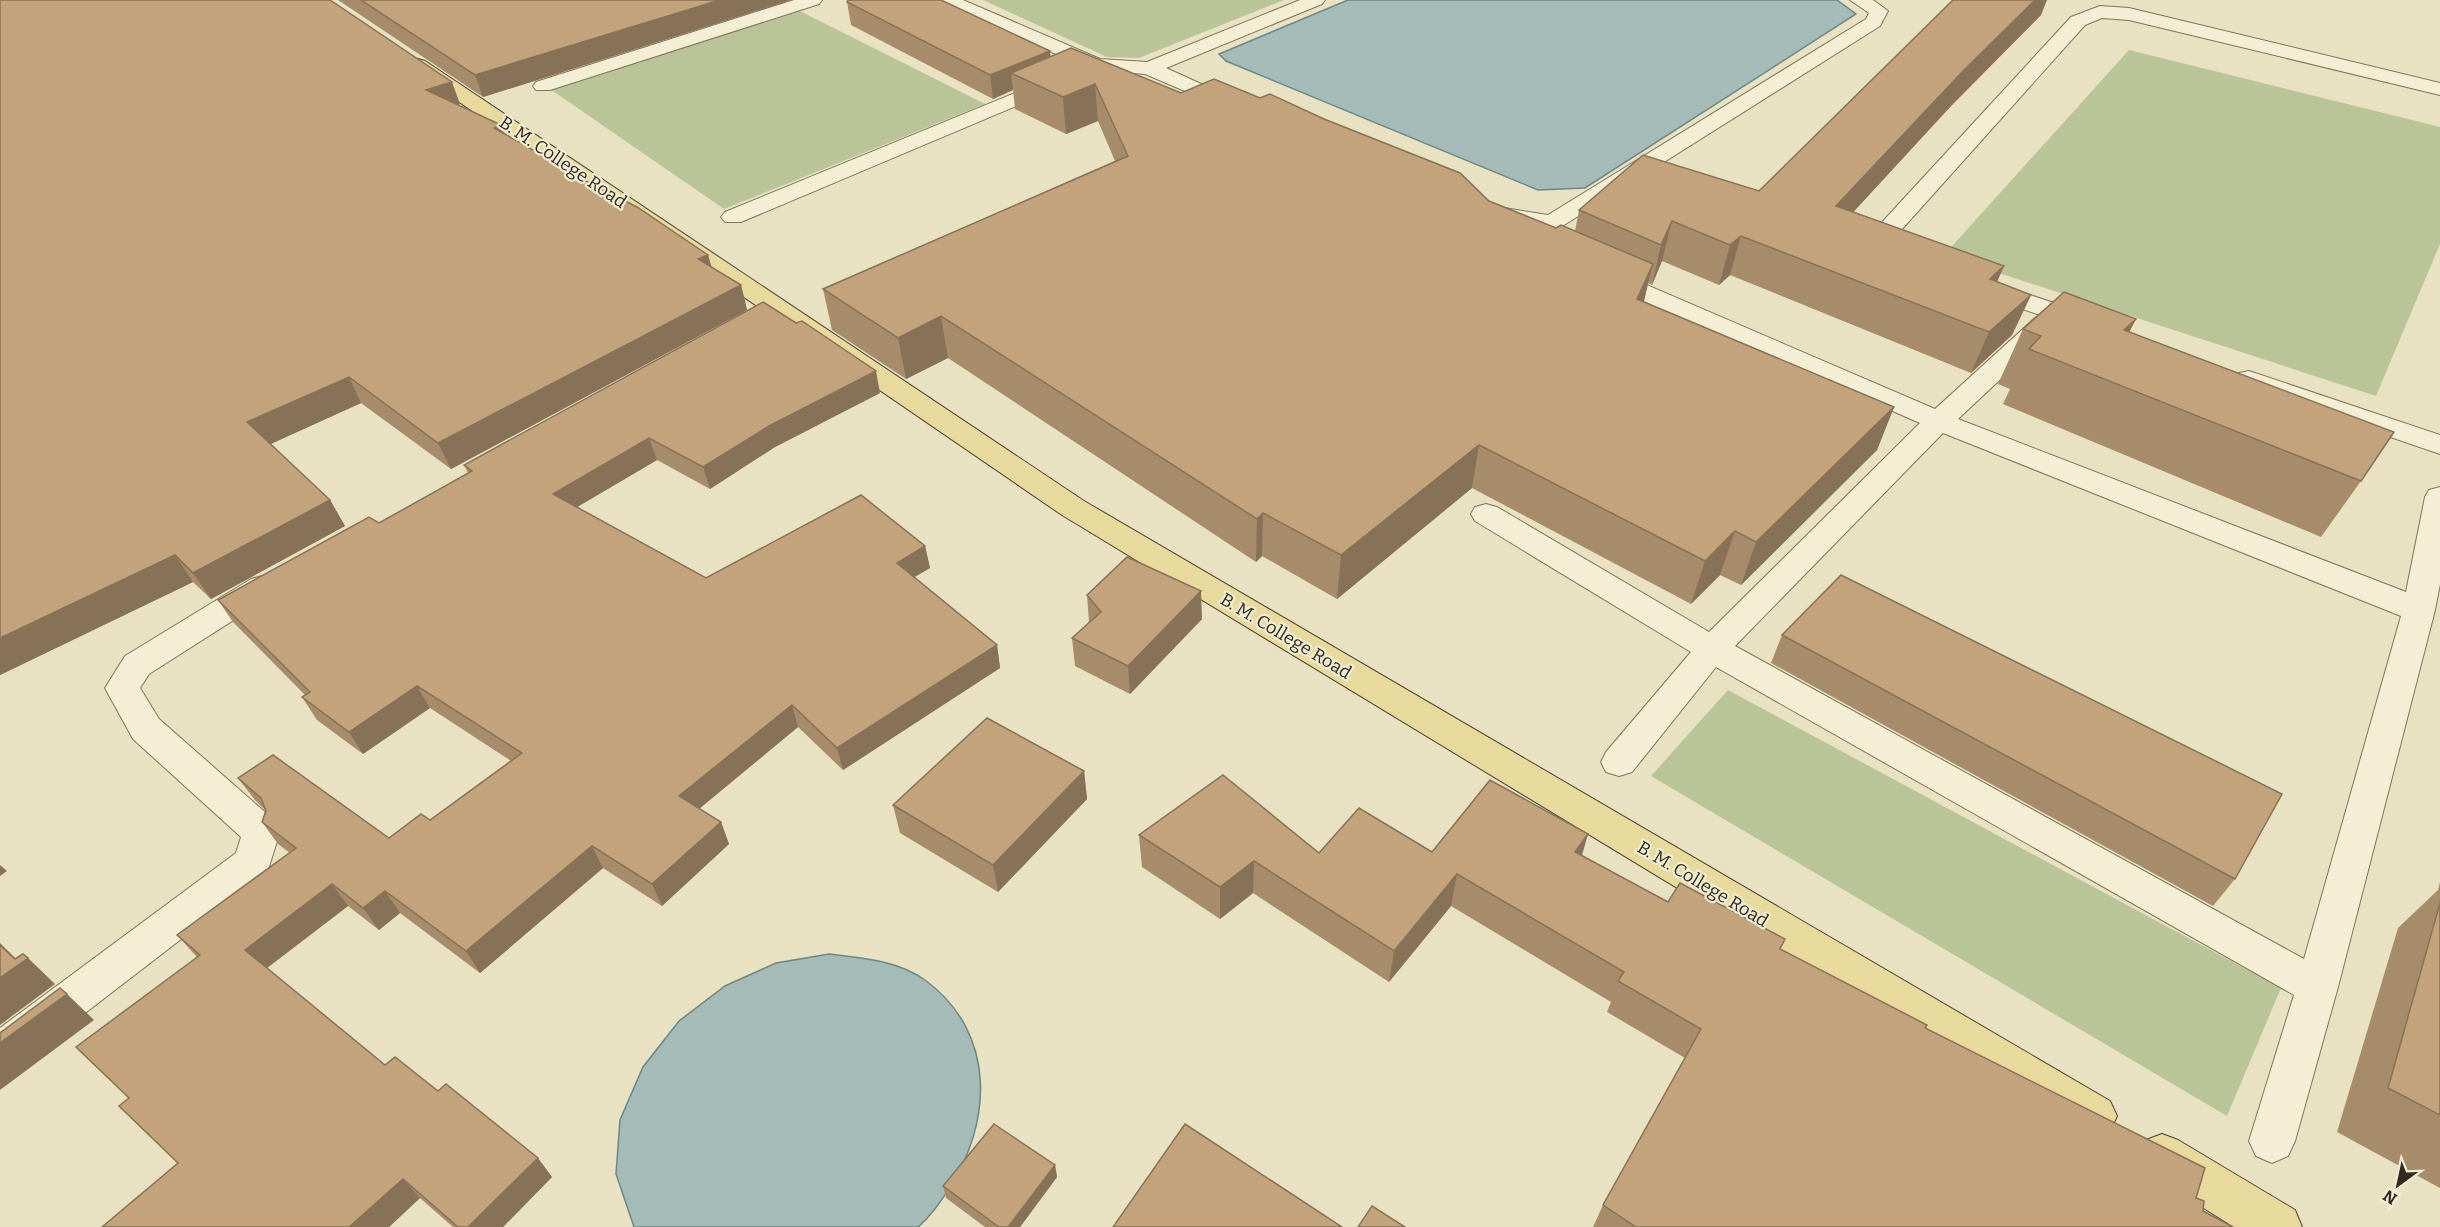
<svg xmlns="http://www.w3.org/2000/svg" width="2440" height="1227" font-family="Bitter,serif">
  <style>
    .green { fill: #b9c598 }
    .water { fill: #a4bbb7; stroke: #6c8885; stroke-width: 1.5 }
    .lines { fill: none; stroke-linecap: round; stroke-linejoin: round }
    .minor-casing { stroke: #80745b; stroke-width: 2 }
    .major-casing { stroke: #4e422f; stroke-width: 2 }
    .minor { fill: #f4efd4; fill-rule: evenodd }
    .major { fill: #e8da9d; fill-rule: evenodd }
    .wall { fill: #a78c6b }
    .shaded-wall { fill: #887257 }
    .building { fill: #c2a37c; stroke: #887257; stroke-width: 1.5 }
    .labels { text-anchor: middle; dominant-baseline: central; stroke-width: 4.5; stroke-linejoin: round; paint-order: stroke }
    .street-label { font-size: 18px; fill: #312a1e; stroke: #f0ecd1 }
  </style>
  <rect width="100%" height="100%" fill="#e8e2c2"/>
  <g class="green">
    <polygon points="983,0 1284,0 1139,58 1107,57"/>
    <polygon points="796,9 985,104 724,209 550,89"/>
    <polygon points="2129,50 2440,127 2440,244 2376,396 1944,255"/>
    <polygon points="1728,690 2281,988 2227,1116 1651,776"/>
  </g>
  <g class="water">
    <polygon points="1348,0 1837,0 1856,14 1585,188 1538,190 1226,61 1219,54"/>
    <path d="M829 954C862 958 897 960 925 980 997 1033 993 1123 947 1192 938 1205 930 1217 918 1227H634L616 1174 620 1120 643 1067 679 1021 725 986 776 963Z"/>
  </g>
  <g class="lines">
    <defs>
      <g id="minor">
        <polygon points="794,0 822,0 819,4 550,90 536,90 533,86 536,82"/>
        <polygon points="939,0 963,0 1100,59 1147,62 1300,0 1325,0 1322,4 1166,68 1241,102 1244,106 1241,110 1234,112 1145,74 1090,69 942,4"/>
        <path d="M1850 0H1873L1888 11 1880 26 1564 225 1570 252 1935 409 2035 318 2043 316 1976 293 1972 288 1976 283 1985 280 2096 317 2100 323 2096 329 2087 331 2055 321 2057 324 2053 330 1958 419 2406 592 2425 497 2429 490 2440 487V584L2435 610 2338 987 2295 1141 2288 1156 2272 1163 2256 1156 2249 1141 2294 995 1716 667 1632 772 1619 776 1606 772 1601 762 1606 752 1691 652 1475 521 1471 514 1475 507 1486 504 1497 507 1709 632 1920 423 1550 261 1541 228 1484 218 1480 213 1484 208 1492 206 1548 215 1866 19 1869 13ZM1943 433 2401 616 2304 959 1735 646Z"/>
        <path d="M2100 6 2129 8 2440 83V95L2129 20 2102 18 2085 25 1886 247 1894 254 1891 259C1880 262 1865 260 1858 250L1861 245 2071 17Z"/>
        <polygon points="1054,77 1061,79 1064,83 1061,87 741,222 725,222 721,217 725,212"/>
        <polygon points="2249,371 2440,435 2440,454 2239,385 2235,379 2239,373"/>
        <polygon points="262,576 273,579 278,587 273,595 149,674 140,688 159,719 275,821 280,832 267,873 15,1067 0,1073 0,1028 236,853 241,837 133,739 105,688 125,656 251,579"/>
      </g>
      <g id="major">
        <polygon points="418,59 425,61 1084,501 2110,1101 2117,1116 2110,1131 2094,1137 2078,1131 1062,515 411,69 408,65 411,61"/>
        <polygon points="2162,1134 2178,1140 2295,1210 2302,1227 2234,1227 2146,1172 2139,1156 2146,1140"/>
      </g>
    </defs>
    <use href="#minor" class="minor-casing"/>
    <use href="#major" class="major-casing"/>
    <use href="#minor" class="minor"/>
    <use href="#major" class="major"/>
  </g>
  <g class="wall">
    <polygon points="0,0 460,104 458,105 505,134 565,168 566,171 708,255 711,267 741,285 747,310 451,469 361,403 270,444 330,500 345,526 211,599 193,582 0,675"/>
    <polygon points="338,0 791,0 483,97"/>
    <polygon points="847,2 1050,51 1050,57 1181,93 1489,201 1556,228 1575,231 1579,210 1759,191 2041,15 1951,106 1853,212 2004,266 1997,282 2031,295 2012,335 1971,373 1730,275 1719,285 1662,261 1652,285 1648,283 1644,302 1894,407 1877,450 1741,585 1720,575 1691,604 1472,488 1337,599 1262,556 1256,562 948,358 906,379 832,330 823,289 1115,161 1098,121 1066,134 1015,109 1013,90 993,99 851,25"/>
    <polygon points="2136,319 2129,332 2361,481 2321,537 2003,404 2010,389 1998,384 2023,329"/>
    <polygon points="880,393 775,447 710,489 657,460 577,507 706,578 925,546 930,568 914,577 997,645 1000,668 843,770 798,727 699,809 721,822 729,844 662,906 603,868 480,973 400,913 379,930 348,906 267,968 385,1065 438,1091 552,1177 503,1227 453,1227 420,1198 389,1227 102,1227 178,1163 129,1098 197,957 177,935 290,853 278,844 262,822 265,810 255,800 238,778 389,838 430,820 511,761 430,708 363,754 317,720 302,697 305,695 233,622 218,600 379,523 468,473 464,465"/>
    <polygon points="1087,595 1202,619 1130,694 1075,666 1072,638 1089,622"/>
    <polygon points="1782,635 2235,879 2213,906 1771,663"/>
    <polygon points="1084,771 1087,799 998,892 900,833 893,805"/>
    <polygon points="1139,835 1319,853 1432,852 1582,855 1668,902 1780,949 1925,1028 2196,1198 2203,1211 2233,1227 1593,1227 1603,1205 1685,1058 1607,1012 1611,1002 1451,906 1389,982 1253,893 1220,919 1142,867"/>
    <polygon points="2440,882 2440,1188 2337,1132 2398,928 2438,890"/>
    <polygon points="1055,1165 1057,1177 1020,1227 985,1227 946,1198 943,1186"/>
  </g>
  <g class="shaded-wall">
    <polygon points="720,0 791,0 483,97 475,75"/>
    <polygon points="2035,0 2047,0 2041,15 1951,106 1823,245 1836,206 1964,70"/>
    <polygon points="1050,51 1052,74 1011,73 1013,90 993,99 990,75"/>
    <polygon points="452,82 460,104 435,112 426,90"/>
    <polygon points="1095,84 1098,121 1066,134 1063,97"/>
    <polygon points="501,125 510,148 494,128"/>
    <polygon points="1672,221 1662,261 1652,285 1661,245"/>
    <polygon points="1741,236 1730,275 1719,285 1730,245"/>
    <polygon points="708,255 715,279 698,259"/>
    <polygon points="1653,264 1643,304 1637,299"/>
    <polygon points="2004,266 1986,306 1990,279"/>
    <polygon points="741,285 747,310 451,469 438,443"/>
    <polygon points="2031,295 2012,335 1971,373 1989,332"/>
    <polygon points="941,316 948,358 906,379 898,338"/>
    <polygon points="2136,319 2108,373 2124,330"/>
    <polygon points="876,371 880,393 775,447 710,489 703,467 769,426"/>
    <polygon points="349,377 361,403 262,448 247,422"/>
    <polygon points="1894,407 1877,450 1741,585 1756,542"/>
    <polygon points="649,438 657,460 562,516 553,494"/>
    <polygon points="1479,445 1472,488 1337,599 1341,555"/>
    <polygon points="330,500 345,526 211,599 193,573"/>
    <polygon points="1263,513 1262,556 1256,562 1257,519"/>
    <polygon points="1735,531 1720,575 1691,604 1705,561"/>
    <polygon points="925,546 930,568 901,585 897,563"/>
    <polygon points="175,555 193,582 0,675 0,638"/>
    <polygon points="1201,591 1202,619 1130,694 1128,666"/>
    <polygon points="997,645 1000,668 843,770 837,748"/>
    <polygon points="417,686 430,708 363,754 349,732"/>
    <polygon points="792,705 798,727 688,818 679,796"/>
    <polygon points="1084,771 1087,799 998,892 993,865"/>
    <polygon points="721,822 729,844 662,906 652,884"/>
    <polygon points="1588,834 1579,866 1575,852"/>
    <polygon points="592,846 603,868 480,973 466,951"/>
    <polygon points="1254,861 1253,893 1220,919 1220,887"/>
    <polygon points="0,865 7,871 0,876"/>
    <polygon points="1457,874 1451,906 1389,982 1394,951"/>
    <polygon points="332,884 348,906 263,971 245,950"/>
    <polygon points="385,891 400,913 379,930 363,908"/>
    <polygon points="0,943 20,963 28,958 55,984 0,1025"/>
    <polygon points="67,994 94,1020 0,1090 0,1043"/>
    <polygon points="538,1158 552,1177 503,1227 468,1227"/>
    <polygon points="1055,1165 1057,1177 1020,1227 1008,1227"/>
    <polygon points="403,1179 420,1198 389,1227 349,1227"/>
  </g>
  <g class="building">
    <polygon points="0,0 330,0 452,82 426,90 501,125 494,128 565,168 562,169 637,207 708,255 698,259 741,285 438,443 349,377 247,422 330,500 193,573 175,555 0,638"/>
    <polygon points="361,0 720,0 475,75"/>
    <polygon points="848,0 941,0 1050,51 990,75 847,2"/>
    <polygon points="1953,0 2035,0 1964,70 1836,206 2004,266 1990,279 2031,295 1989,332 1741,236 1730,245 1672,221 1661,245 1579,210 1643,155 1759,191"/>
    <polygon points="1071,48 1181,93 1214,79 1260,98 1270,94 1324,119 1460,173 1489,201 1556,228 1561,225 1653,264 1637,299 1894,407 1756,542 1735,531 1705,561 1479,445 1341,555 1263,513 1257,519 941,316 898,338 823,289 1128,156 1095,84 1063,97 1011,73"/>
    <polygon points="2064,292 2136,319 2124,330 2394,432 2361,481 2029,349 2041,336 2023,329"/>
    <polygon points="763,302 796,323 802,321 876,371 769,426 703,467 649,438 553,494 706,578 861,495 925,546 897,563 997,645 837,748 792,705 679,796 721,822 652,884 592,846 466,951 385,891 363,908 332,884 245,950 385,1065 395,1057 438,1091 446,1084 538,1158 468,1227 458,1227 403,1179 349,1227 102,1227 178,1163 119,1106 129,1098 76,1047 200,955 177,935 296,848 262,822 266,811 261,798 238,778 273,755 389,838 421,814 430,820 522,753 417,686 349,732 302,697 310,692 218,600 369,517 379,523 472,471 464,465"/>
    <polygon points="1127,557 1201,591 1128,666 1072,638 1101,612 1087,595"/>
    <polygon points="1841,575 2282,794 2235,879 1782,635"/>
    <polygon points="987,718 1084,771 993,865 893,805"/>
    <polygon points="1223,775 1319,853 1359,808 1432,852 1490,780 1588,834 1575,852 1668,902 1680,883 1785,939 1780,949 1927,1025 1925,1028 2205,1168 2196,1198 2204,1201 2203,1211 2233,1227 1636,1227 1603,1205 1701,1029 1618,981 1624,972 1457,874 1394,951 1254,861 1220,887 1139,835"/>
    <polygon points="2440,903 2440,1115 2388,1088"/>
    <polygon points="0,945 15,959 23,954 28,958 0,978"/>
    <polygon points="60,988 67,994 0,1043 0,1033"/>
    <polygon points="994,1124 1055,1165 1008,1227 999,1227 943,1186"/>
    <polygon points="1185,1124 1342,1227 1113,1227"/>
    <polygon points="1372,1206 1405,1227 1358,1227"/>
  </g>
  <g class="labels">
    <g class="street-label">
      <text transform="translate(563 162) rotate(34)">B. M. College Road</text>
      <text transform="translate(1286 636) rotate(31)">B. M. College Road</text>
      <text transform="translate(1703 884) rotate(31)">B. M. College Road</text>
    </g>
  </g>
  <g transform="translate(2398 1185) rotate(213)" stroke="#f0ecd1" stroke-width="4.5" paint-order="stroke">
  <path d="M0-4.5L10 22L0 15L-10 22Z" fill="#312a1e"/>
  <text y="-9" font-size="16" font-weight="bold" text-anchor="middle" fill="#312a1e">N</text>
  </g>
</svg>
